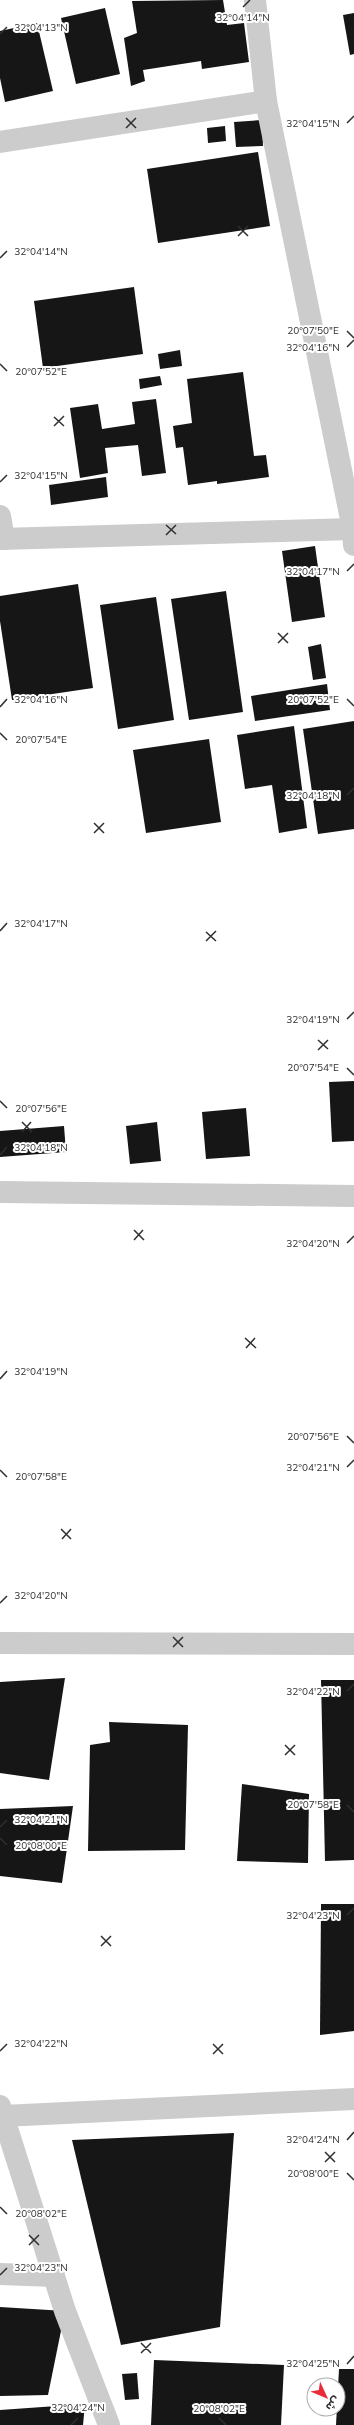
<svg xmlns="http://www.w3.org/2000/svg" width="354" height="2425" font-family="Mulish,'Noto Sans Arabic',sans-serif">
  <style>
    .building { fill: #161616 }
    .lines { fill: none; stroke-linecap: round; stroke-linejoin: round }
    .minor { stroke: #ccc; stroke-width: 22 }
    .ticks { fill: none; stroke: #2f2f2f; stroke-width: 1.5 }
    .ticks-label { font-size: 10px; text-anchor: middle; fill: #2f2f2f; stroke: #fff; stroke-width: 4; stroke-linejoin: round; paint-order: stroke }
  </style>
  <rect width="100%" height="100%" fill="#fff"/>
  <g class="building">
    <polygon points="223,0 227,25 244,23 249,62 202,69 201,61 143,70 145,81 131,86 124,38 137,33 132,1"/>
    <polygon points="105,8 120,74 76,84 61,18"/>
    <polygon points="354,13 354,54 350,55 343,15"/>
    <polygon points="37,23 53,91 5,102 0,78 0,31"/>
    <polygon points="262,120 263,146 236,147 234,122"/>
    <polygon points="225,126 226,141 208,143 207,128"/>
    <polygon points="258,152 270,226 158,243 147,169"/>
    <polygon points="134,287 143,354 43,368 34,301"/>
    <polygon points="180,350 182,366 160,369 158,354"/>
    <polygon points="243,372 254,456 266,455 269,477 217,484 217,481 188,485 183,447 176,448 173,426 192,423 187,379"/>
    <polygon points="160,376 162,385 140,389 139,379"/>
    <polygon points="156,399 166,473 142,476 138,445 105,448 108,473 80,478 70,408 98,404 102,429 135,424 132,402"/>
    <polygon points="106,477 108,497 51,505 49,485"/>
    <polygon points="315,546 325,617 292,622 282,551"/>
    <polygon points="78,584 93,688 12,700 0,621 0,596"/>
    <polygon points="226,591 243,712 189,720 171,599"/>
    <polygon points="156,597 174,720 118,729 100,605"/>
    <polygon points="321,644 326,678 313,680 308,647"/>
    <polygon points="327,684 330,710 255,721 251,696"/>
    <polygon points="354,721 354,829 318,834 303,729"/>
    <polygon points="294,726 307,828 279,833 272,785 245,789 237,735"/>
    <polygon points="209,739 221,822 146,833 133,750"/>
    <polygon points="354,1081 354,1141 332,1142 329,1082"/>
    <polygon points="246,1108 250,1156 206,1159 202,1112"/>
    <polygon points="157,1122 161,1161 130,1164 126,1126"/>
    <polygon points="64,1126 66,1152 0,1157 0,1131"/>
    <polygon points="65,1678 49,1780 0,1773 0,1682"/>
    <polygon points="321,1680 354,1680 354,1860 325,1861"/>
    <polygon points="109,1722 188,1725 185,1850 88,1851 90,1745 110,1742"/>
    <polygon points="242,1784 309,1794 308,1863 237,1861"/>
    <polygon points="73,1806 62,1883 0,1876 0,1809"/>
    <polygon points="321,1904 354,1904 354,2031 320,2035"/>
    <polygon points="234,2133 220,2327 121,2345 72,2140"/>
    <polygon points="0,2307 65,2311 48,2395 0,2396"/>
    <polygon points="154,2360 284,2365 281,2425 151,2425"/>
    <polygon points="339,2369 354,2369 354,2425 336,2425"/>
    <polygon points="137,2373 139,2399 125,2400 122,2374"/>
    <polygon points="85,2404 83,2425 0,2425 0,2410"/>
  </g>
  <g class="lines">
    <g class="minor">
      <polyline points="255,0 266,101 353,529 354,545"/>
      <polyline points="0,142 266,101"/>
      <polyline points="0,516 4,539"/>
      <polyline points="0,539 354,529"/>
      <polyline points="0,1192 354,1196"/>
      <polyline points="0,1643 354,1644"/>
      <polyline points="0,2106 65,2311 109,2425"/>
      <polyline points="3,2116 354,2099"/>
      <polyline points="0,2274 54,2276"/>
    </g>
  </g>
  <path class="ticks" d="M243 7 250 0M0 34 7 27M126 118 136 128M347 123 354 116M126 128 136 118M238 226 248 236M238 236 248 226M0 258 7 251M347 331 354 338M347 347 354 340M0 364 7 371M54 417 64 426M54 426 64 416M0 482 7 475M166 525 176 534M166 535 176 525M347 571 354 564M278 633 288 643M278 643 288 633M347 699 354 706M0 707 7 699M0 733 7 740M347 795 354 788M94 823 104 833M94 833 104 823M0 931 7 923M206 932 216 941M206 941 216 931M347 1019 354 1012M318 1040 328 1049M318 1050 328 1040M347 1068 354 1075M0 1101 7 1108M22 1122 32 1132M22 1132 31 1122M0 1155 7 1147M134 1230 144 1240M134 1240 143 1230M347 1243 354 1236M245 1338 256 1348M246 1348 255 1338M0 1379 7 1371M347 1436 354 1443M347 1467 354 1460M0 1470 7 1477M61 1529 71 1539M62 1539 71 1529M0 1603 7 1596M173 1637 183 1647M173 1647 183 1637M347 1691 354 1684M285 1745 295 1755M285 1755 295 1745M347 1805 354 1812M0 1827 7 1820M0 1838 7 1845M347 1915 354 1908M101 1936 111 1946M101 1946 111 1936M213 2044 223 2054M0 2051 7 2044M213 2054 223 2044M347 2140 354 2132M325 2152 335 2162M325 2162 335 2152M347 2173 354 2180M0 2207 7 2214M29 2235 39 2245M29 2245 39 2235M0 2275 7 2268M141 2343 151 2353M141 2353 151 2343M347 2364 354 2356M219 2418 226 2425M71 2425 78 2418"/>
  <g class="ticks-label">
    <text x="243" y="21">32°04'14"N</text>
    <text x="41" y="31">32°04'13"N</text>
    <text x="313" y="127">32°04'15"N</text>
    <text x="41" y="255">32°04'14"N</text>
    <text x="313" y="334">20°07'50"E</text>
    <text x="313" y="351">32°04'16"N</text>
    <text x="41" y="375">20°07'52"E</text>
    <text x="41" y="479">32°04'15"N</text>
    <text x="313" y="575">32°04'17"N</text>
    <text x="41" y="703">32°04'16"N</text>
    <text x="313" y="703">20°07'52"E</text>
    <text x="41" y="743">20°07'54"E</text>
    <text x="313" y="799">32°04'18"N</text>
    <text x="41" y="927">32°04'17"N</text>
    <text x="313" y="1023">32°04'19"N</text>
    <text x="313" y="1071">20°07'54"E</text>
    <text x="41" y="1112">20°07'56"E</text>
    <text x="41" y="1151">32°04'18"N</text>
    <text x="313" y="1247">32°04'20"N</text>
    <text x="41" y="1375">32°04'19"N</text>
    <text x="313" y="1440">20°07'56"E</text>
    <text x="313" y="1471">32°04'21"N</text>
    <text x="41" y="1480">20°07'58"E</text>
    <text x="41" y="1599">32°04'20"N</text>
    <text x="313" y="1695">32°04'22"N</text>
    <text x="313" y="1808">20°07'58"E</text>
    <text x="41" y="1823">32°04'21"N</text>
    <text x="41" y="1849">20°08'00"E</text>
    <text x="313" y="1919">32°04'23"N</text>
    <text x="41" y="2047">32°04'22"N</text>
    <text x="313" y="2143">32°04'24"N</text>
    <text x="313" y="2177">20°08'00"E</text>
    <text x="41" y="2217">20°08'02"E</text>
    <text x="41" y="2271">32°04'23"N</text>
    <text x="313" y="2367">32°04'25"N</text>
    <text x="78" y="2411">32°04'24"N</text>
    <text x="219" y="2412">20°08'02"E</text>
  </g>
  <g transform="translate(326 2397) rotate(134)"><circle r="19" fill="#ffffff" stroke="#acacac"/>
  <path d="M0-3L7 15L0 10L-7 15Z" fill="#ea2c39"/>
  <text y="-6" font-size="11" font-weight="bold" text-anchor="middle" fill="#2f2f2f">ش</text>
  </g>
</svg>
